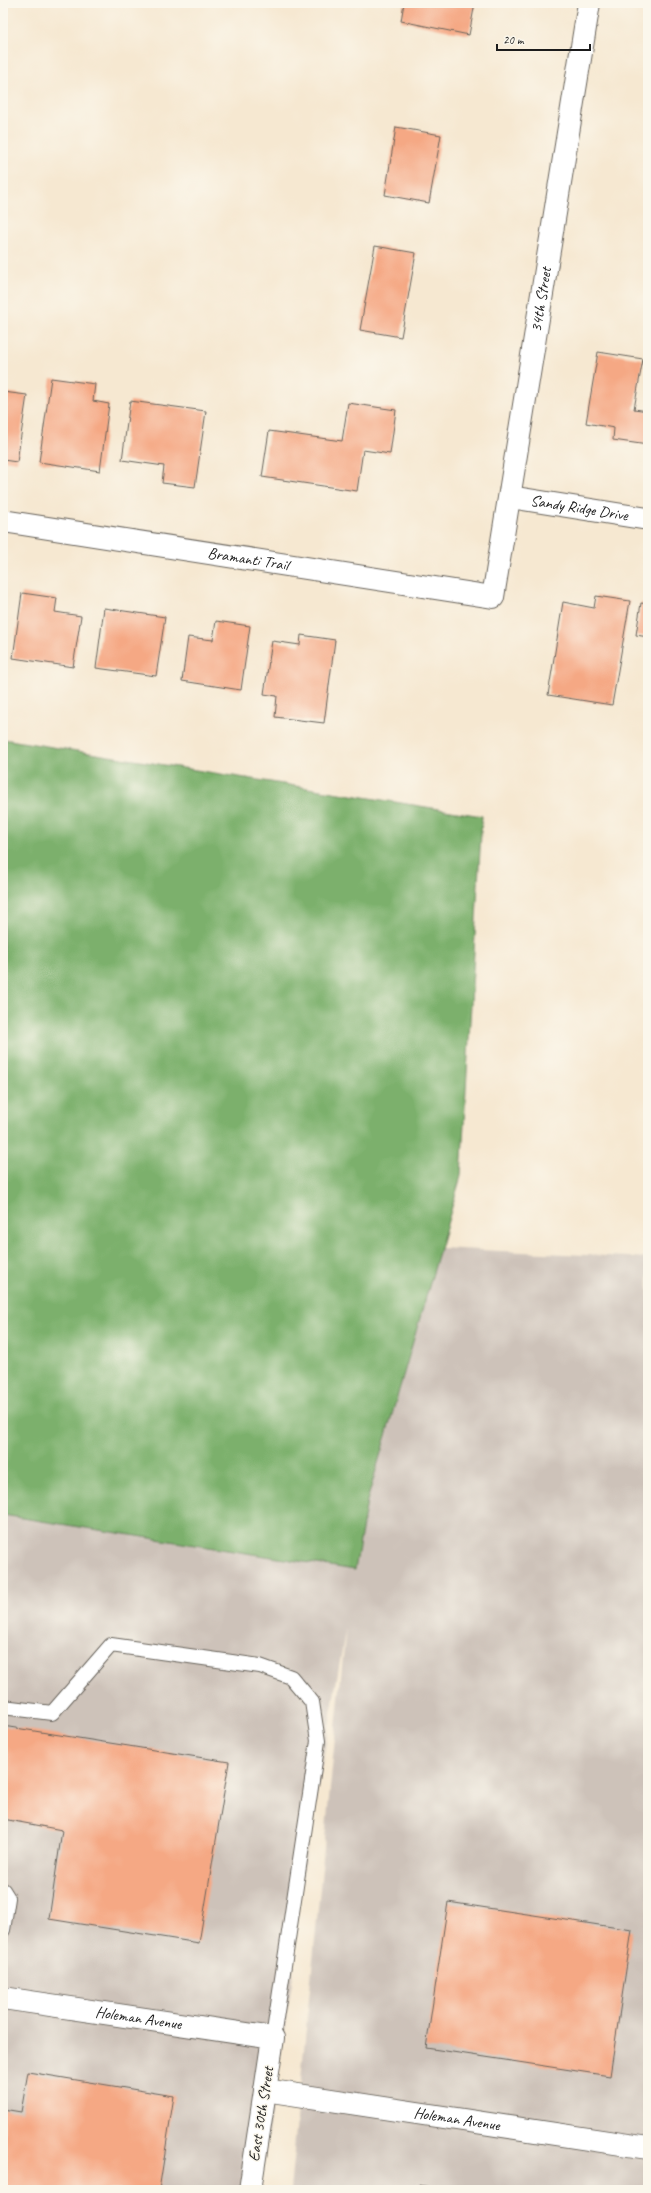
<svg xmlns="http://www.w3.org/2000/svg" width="651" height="2193" font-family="Caveat,sans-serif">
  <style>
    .industrial { fill: #cdc2b9 }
    .forest { fill: #7bb06c; stroke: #4c6644 }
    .building { fill: #f5a884 }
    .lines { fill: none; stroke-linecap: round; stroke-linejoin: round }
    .lane-casing { stroke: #68635b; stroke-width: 16 }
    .street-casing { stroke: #68635b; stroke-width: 24 }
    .lane { stroke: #fff; stroke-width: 14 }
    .street { stroke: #fff; stroke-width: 22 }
    .labels { text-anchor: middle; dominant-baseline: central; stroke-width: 3; stroke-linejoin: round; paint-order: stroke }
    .street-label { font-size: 16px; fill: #1c1c1c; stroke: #fbf7ec }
  </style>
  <rect width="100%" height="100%" fill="#fbf7ec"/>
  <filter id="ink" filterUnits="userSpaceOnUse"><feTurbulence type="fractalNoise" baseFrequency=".025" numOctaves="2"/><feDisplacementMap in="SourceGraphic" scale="8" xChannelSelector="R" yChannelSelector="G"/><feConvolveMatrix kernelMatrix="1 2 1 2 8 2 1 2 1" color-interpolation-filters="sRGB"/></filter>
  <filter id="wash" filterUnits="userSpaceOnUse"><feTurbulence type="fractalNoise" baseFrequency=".012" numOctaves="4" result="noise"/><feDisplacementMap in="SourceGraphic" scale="16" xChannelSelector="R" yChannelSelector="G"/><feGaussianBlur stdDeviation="0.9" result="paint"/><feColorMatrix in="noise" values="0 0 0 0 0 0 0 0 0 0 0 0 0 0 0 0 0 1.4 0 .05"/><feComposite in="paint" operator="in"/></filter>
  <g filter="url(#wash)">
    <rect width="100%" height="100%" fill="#f6e8d1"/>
    <polygon class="industrial" points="440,1248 648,1258 648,2190 290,2190 346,1627 298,1903 293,1976 259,2190 3,2190 3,1515 355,1570 367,1501"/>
    <polygon class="forest" points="3,739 482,816 461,1176 367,1501 355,1570 3,1515"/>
    <g id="blocks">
      <g class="building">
        <polygon points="404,3 475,3 469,35 401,21"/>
        <polygon points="396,127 441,135 429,203 385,195"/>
        <polygon points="375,246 416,253 401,337 360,330"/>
        <polygon points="598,352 643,359 634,409 648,411 648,445 613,440 614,428 586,423"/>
        <polygon points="51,378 95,384 93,401 109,404 100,471 39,462"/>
        <polygon points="3,392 27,395 17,462 3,460"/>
        <polygon points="130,401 206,411 195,487 162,483 164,466 122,460"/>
        <polygon points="348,403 396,410 390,454 363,450 357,491 262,477 269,431 342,441"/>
        <polygon points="22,593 57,598 55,612 81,616 73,667 13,658"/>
        <polygon points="596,596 630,601 612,705 548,695 563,602 594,608"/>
        <polygon points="641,603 648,604 648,637 636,635"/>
        <polygon points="104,608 165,617 156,676 96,668"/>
        <polygon points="216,621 250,626 241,690 182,681 188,637 213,640"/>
        <polygon points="301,635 335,640 324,723 275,717 277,696 264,694 272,641 300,645"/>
        <polygon points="3,1726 229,1762 199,1943 49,1919 62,1830 3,1819"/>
        <polygon points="448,1902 632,1930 610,2076 426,2048"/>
        <polygon points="28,2072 174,2096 159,2190 3,2190 3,2109 21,2112"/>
        <polygon points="418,2185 444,2189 444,2190 417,2190"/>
      </g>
    </g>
  </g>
  <g filter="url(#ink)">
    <use href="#blocks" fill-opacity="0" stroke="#68635b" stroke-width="1"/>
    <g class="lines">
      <defs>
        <g id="lane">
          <polyline points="3,1707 52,1713 111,1645 260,1666 291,1677 312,1702 318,1741 273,2038"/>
          <polyline points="3,1890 8,1898 3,1930"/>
        </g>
        <g id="street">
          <path id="s1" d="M510 497 648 519"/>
          <path id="s2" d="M3 521 493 597 589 3"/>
          <path id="s3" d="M3 1998 273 2038 250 2190"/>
          <path id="s4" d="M265 2090 648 2148"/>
        </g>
      </defs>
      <use href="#lane" class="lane-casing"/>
      <use href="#street" class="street-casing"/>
      <use href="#lane" class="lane"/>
      <use href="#street" class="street"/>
    </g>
  </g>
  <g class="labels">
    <g class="street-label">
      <text stroke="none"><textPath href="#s2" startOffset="797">34th Street</textPath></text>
      <text stroke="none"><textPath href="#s1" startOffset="70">Sandy Ridge Drive</textPath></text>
      <text stroke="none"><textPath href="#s2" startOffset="248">Bramanti Trail</textPath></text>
      <text stroke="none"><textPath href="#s3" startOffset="137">Holeman Avenue</textPath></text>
      <text transform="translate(261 2114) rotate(-81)">East 30th Street</text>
      <text stroke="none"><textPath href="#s4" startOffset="194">Holeman Avenue</textPath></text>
    </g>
  </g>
  <rect width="651" height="2193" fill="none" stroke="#fbf7ec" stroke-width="16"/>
  <path d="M497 44v6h93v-6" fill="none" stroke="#1c1c1c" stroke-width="2"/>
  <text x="503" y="44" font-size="12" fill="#1c1c1c" stroke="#fbf7ec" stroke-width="3" paint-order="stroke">20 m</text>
</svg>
